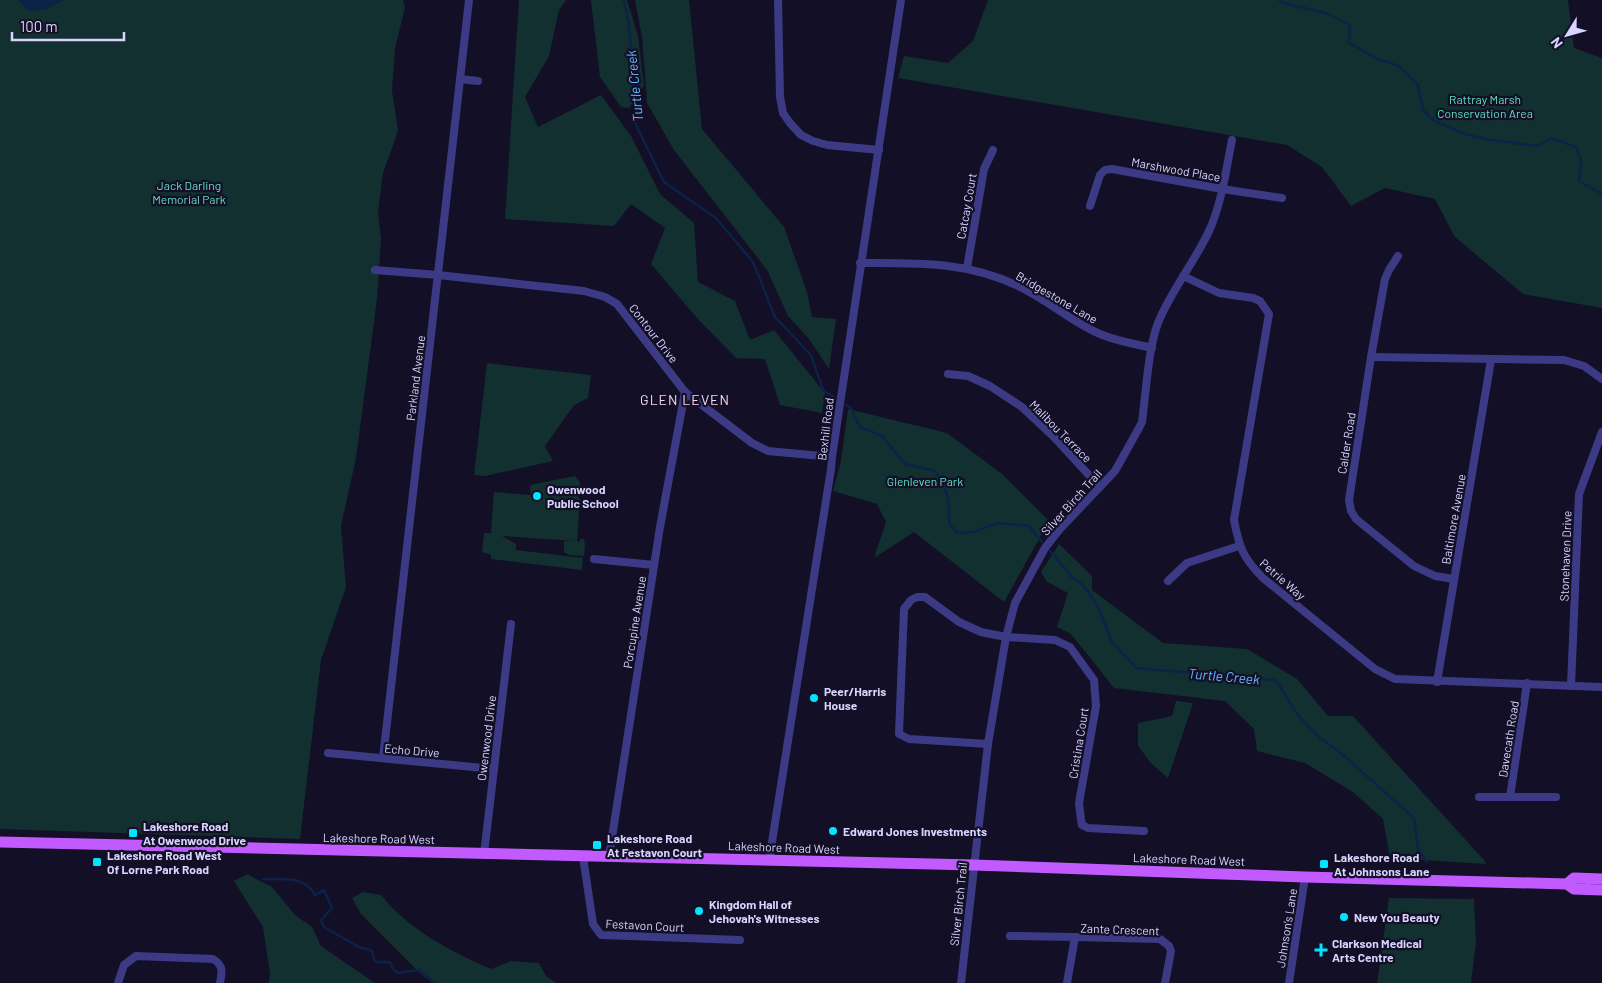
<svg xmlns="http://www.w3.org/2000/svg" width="1602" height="983" font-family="Barlow,sans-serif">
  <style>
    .green { fill: #12302f }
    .water { fill: #0c2248 }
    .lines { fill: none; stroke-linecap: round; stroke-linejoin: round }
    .stream { stroke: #0c2248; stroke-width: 2.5 }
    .minor { stroke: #3d3a85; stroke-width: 8 }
    .primary { stroke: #c25bff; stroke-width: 11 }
    .poi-dot { fill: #00e5ff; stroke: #130f26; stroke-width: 2 }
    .labels { text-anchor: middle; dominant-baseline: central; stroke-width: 4.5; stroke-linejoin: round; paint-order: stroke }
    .park-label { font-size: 12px; fill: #5fe0c0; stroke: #130f26 }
    .street-label { font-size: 12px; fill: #d9d4ff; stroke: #130f26 }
    .poi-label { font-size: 12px; font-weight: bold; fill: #d9d4ff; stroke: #130f26; text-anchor: start }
    .water-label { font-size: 14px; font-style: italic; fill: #62b6ff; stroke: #130f26 }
    .neighbourhood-label { font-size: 14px; letter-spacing: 1px; fill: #ffd6f0; stroke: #130f26 }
  </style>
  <rect width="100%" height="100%" fill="#130f26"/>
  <g class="green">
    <polygon points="0,0 19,0 30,11 46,9 64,0 403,0 405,7 395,49 392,91 398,131 383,173 378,212 381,240 377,299 356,458 341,526 346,587 321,660 300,839 0,829"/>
    <polygon points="519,0 566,0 559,10 549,56 525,97 538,127 601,95 631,136 660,194 694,223 698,282 735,301 750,340 774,330 825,393 822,413 780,405 765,359 736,358 697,318 651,264 665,228 631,204 614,226 505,219"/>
    <polygon points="591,0 627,0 638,36 644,86 629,108 621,107 600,77"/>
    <polygon points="635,0 689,0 702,129 784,227 807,292 812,317 836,319 829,369 809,339 788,316 767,270 674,150 647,103 642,37"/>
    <polygon points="988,0 1568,0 1574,48 1602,58 1602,308 1523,294 1454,236 1435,199 1385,188 1351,206 1322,167 1287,145 898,78 904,56 948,63 973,41"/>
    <polygon points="487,363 591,375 588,398 574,405 545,446 553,461 485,476 474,475"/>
    <polygon points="848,409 947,433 1002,474 1049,521 1004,602 914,532 874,558 886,522 877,504 833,491 841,461"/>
    <polygon points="575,476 580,482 578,498 580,498 577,541 580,542 580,539 584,539 585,545 584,556 569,555 564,552 564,541 576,541 502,536 516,544 516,550 583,558 582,570 491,559 491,555 482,552 484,533 491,533 494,492 531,495 530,485"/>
    <polygon points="1059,544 1092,576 1092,590 1163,643 1247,649 1297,679 1328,716 1353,716 1484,860 1486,864 1390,858 1383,819 1353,792 1305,763 1257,751 1254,729 1225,701 1114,688 1071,634 1057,627 1068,593 1047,582 1041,572"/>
    <polygon points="1176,701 1193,703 1168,778 1151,763 1138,746 1138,723 1172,716"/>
    <polygon points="247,874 272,887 295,915 312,927 321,946 375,983 269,983 270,974 263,927 234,881"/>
    <path d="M363 892 381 895C408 929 451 952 491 969L511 961 539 963 546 976 556 983H436L424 977 361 914 352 898Z"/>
    <polygon points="1389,898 1474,899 1476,942 1471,983 1377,983"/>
  </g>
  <polygon class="water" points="19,0 64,0 46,9 30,11"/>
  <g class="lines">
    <g class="stream">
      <polyline points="624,0 629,25 634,79 635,123 664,182 716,218 753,262 775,317 811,355 823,390 835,398"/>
      <polyline points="1279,0 1283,3 1326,13 1350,25 1349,43 1378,59 1399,66 1418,85 1423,110 1433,120 1465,134 1490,140 1537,146 1551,138 1576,147 1581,160 1579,181 1602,194"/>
      <path d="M846 405 851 408 860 427 882 436 905 464 935 471C948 489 950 502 949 523L957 533 973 532 998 523 1029 526 1042 542"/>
      <polyline points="1050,551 1073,578 1084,586 1098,607 1112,642 1136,668 1276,680 1297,714 1320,738 1342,754 1414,818 1418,849 1427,862"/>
      <path d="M263 879C283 880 305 875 315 895L324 890 332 908 321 920 324 927 357 946 372 951 374 959 377 962H390L393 969 398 973 419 970 432 981V983"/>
    </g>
    <g class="minor">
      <polyline points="778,0 780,97 783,113 790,123 801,135 813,141 827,145 879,150"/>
      <polyline points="460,79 478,81"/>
      <polyline points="1090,206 1100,175 1105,170 1112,169 1222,189 1282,198"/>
      <polyline points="1398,256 1389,270 1385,279 1371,357 1349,500 1351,511 1356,519 1414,566 1435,576 1454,579"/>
      <path d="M860 263C915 263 967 261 1018 286 1047 299 1071 322 1100 334 1116 341 1135 344 1152 348"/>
      <polyline points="967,268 984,169 993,150"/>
      <polyline points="375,270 438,275 584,291 605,297 617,304 685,392 752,443 768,451 832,457"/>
      <path d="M1183 276 1219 293 1253 298 1260 301 1269 314 1234 520C1239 547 1243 558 1263 578L1375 669 1395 679 1602 687"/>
      <polyline points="1371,357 1564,360 1584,366 1602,379"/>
      <polyline points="948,374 968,376 990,386 1022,407 1054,437 1099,486"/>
      <polyline points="594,559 654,565"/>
      <polyline points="1168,581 1187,563 1239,546"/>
      <polyline points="1437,682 1491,360"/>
      <polyline points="1571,686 1579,494 1602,432"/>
      <polyline points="988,744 909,739 899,734 904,609 911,600 917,597 925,597 959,622 981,632 1006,637 1055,640 1070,647 1094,680 1096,706 1079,803 1081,820 1082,825 1088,828 1144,831"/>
      <polyline points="328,753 494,769"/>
      <polyline points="383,758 469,0"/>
      <polyline points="1479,797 1556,797"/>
      <polyline points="1510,797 1527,683"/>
      <polyline points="484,854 511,624"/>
      <polyline points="583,857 593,924 601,935 740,940"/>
      <polyline points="609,857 660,527 685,392"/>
      <polyline points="769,861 831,469 832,457 901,0"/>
      <polyline points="1010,936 1075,937"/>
      <path d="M118 983 124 965 136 956 213 959C224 966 222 972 220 983"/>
      <path d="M961 983 988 744 1006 637 1015 603 1045 548 1059 530 1115 471 1139 428 1142 422C1146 393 1148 349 1158 323 1171 290 1195 262 1210 229 1222 201 1226 170 1232 140"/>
      <polyline points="1067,983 1075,937 1160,939 1169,946 1171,951 1165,983"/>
      <polyline points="1289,983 1305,877"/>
    </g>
    <g class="primary">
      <polyline points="0,842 974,865 1305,877 1567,884 1574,889 1602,890"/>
      <polyline points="1567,884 1574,878 1602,879"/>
    </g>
  </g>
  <g class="poi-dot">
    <circle cx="537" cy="496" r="5"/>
    <circle cx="814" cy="698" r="5"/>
    <circle cx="833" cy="831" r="5"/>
    <rect x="128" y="828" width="10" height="10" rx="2.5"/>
    <rect x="592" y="840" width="10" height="10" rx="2.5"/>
    <rect x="92" y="857" width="10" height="10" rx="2.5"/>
    <rect x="1319" y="859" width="10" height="10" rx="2.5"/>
    <circle cx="699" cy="911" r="5"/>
    <circle cx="1344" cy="917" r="5"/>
    <path d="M1318.5 942.5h5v5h5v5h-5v5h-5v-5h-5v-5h5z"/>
  </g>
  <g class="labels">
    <g class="park-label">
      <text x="1485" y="99">Rattray Marsh<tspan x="1485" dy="14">Conservation Area</tspan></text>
      <text x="189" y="185">Jack Darling<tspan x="189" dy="14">Memorial Park</tspan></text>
      <text x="925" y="481">Glenleven Park</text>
    </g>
    <g class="street-label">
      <text transform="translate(1176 169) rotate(10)">Marshwood Place</text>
      <text transform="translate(966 206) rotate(-80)">Catcay Court</text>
      <text transform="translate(1057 297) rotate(30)">Bridgestone Lane</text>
      <text transform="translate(654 333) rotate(52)">Contour Drive</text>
      <text transform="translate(415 378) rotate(-83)">Parkland Avenue</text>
      <text transform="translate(825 429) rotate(-83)">Bexhill Road</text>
      <text transform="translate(1061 431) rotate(45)">Malibou Terrace</text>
      <text transform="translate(1346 443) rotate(-81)">Calder Road</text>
      <text transform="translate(1071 502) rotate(-48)">Silver Birch Trail</text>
      <text transform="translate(1453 519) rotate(-80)">Baltimore Avenue</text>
      <text transform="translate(1565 556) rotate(-88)">Stonehaven Drive</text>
      <text transform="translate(1283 579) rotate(41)">Petrie Way</text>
      <text transform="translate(634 622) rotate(-81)">Porcupine Avenue</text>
      <text transform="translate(486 738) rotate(-83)">Owenwood Drive</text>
      <text transform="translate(1508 739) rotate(-81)">Davecath Road</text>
      <text transform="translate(1078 743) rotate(-81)">Cristina Court</text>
      <text transform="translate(412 750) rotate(5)">Echo Drive</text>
      <text transform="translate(379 838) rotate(1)">Lakeshore Road West</text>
      <text transform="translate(784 847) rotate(2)">Lakeshore Road West</text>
      <text transform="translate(1189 859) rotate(2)">Lakeshore Road West</text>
      <text transform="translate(958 904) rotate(-84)">Silver Birch Trail</text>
      <text transform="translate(645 925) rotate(3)">Festavon Court</text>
      <text transform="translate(1286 928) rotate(-81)">Johnson's Lane</text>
      <text transform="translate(1120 929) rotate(2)">Zante Crescent</text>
    </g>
    <g class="poi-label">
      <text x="547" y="489">Owenwood<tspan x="547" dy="14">Public School</tspan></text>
      <text x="824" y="691">Peer/Harris<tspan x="824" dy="14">House</tspan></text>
      <text x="143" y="826">Lakeshore Road<tspan x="143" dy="14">At Owenwood Drive</tspan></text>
      <text x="843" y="831">Edward Jones Investments</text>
      <text x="607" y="838">Lakeshore Road<tspan x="607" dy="14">At Festavon Court</tspan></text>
      <text x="107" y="855">Lakeshore Road West<tspan x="107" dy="14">Of Lorne Park Road</tspan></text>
      <text x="1334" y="857">Lakeshore Road<tspan x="1334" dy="14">At Johnsons Lane</tspan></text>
      <text x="709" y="904">Kingdom Hall of<tspan x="709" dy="14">Jehovah's Witnesses</tspan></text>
      <text x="1354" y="917">New You Beauty</text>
      <text x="1332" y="943">Clarkson Medical<tspan x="1332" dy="14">Arts Centre</tspan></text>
    </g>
    <g class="water-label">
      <text transform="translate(634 86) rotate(-96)">Turtle Creek</text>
      <text transform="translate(1224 676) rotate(5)">Turtle Creek</text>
    </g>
    <g class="neighbourhood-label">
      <text x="685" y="399">GLEN LEVEN</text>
    </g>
  </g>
  <g transform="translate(1567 35) rotate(233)" stroke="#130f26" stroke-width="4" paint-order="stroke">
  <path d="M0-4L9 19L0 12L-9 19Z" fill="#d9d4ff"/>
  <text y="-8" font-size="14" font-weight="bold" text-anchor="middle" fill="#d9d4ff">N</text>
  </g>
  <path d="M12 32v8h112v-8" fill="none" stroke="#d9d4ff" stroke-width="2.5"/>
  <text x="20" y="32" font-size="15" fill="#d9d4ff" stroke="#130f26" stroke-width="4" paint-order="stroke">100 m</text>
</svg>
